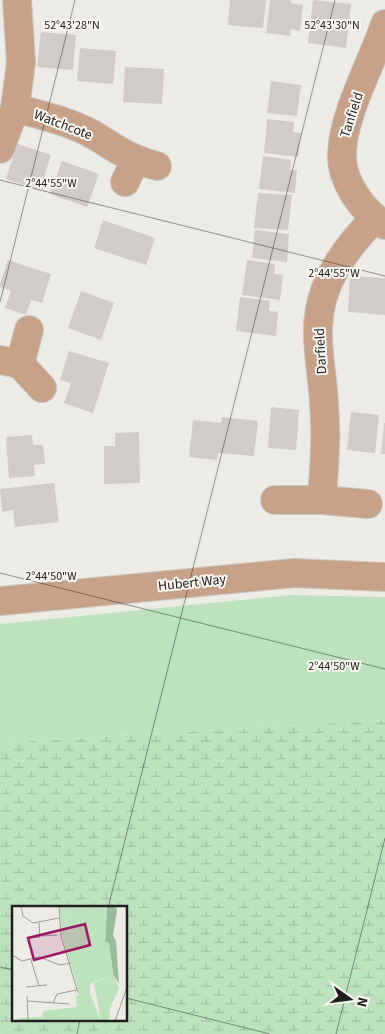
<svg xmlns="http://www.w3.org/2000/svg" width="385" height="1034" font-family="'Source Sans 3',sans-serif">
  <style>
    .green { fill: #bce3bc }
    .wetland { fill: url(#wetland-marsh); fill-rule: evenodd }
    .building { fill: #d1ccc8 }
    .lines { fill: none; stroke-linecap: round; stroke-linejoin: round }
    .minor-casing { stroke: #c8c6c1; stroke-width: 30 }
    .minor { stroke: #c8a288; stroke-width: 28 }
    .ticks { fill: none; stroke: #21201e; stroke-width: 1; stroke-opacity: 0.45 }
    .labels { text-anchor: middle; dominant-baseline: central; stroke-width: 4; stroke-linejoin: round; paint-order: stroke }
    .street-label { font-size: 14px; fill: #21201e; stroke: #fbf8f3 }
    .inset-road { fill: none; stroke: #9b9a95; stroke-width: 1 }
    .view { fill: #9e1664; fill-opacity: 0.15; stroke: #9e1664; stroke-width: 2.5 }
    .inset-edge { fill: none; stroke: #21201e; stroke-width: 2.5 }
    .ticks-label { font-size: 12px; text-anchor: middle; fill: #21201e; stroke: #fbf8f3; stroke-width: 4; stroke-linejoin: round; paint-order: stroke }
  </style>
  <defs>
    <pattern id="wetland-marsh" width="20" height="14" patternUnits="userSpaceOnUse" patternTransform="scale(1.25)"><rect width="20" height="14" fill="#bce3bc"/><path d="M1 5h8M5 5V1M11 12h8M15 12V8" fill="none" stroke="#a1c2a1"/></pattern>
  </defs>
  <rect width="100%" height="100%" fill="#edebe5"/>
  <polygon class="green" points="291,595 385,597 385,720 0,743 0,624"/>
  <path class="wetland" d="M385 720V1034H0V743ZM14 908H126V1020H14Z"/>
  <g class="building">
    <polygon points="230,0 266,0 263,28 228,25"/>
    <polygon points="270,0 291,0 291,3 303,5 300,31 291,29 290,36 266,33"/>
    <polygon points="313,0 351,4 346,48 308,43"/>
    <polygon points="41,32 76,35 73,70 37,67"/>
    <polygon points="80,48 116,51 113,84 77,81"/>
    <polygon points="125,67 164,69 162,104 123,102"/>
    <polygon points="271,81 301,85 297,116 267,113"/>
    <polygon points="267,119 294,122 293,132 301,133 298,157 264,153"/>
    <polygon points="17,144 51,155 40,190 6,179"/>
    <polygon points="263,156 291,160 290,170 297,170 295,193 259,189"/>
    <polygon points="62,161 99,174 87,207 50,194"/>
    <polygon points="258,193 292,195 288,230 254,228"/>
    <polygon points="103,220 155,238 146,265 94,248"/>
    <polygon points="255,230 289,234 287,262 252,258"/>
    <polygon points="8,260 51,274 42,303 31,300 26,315 5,308 11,291 0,287 0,284"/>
    <polygon points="247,260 275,264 274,274 283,275 280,300 242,295"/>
    <polygon points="350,276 385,278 385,315 348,312"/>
    <polygon points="81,291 114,303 101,340 68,328"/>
    <polygon points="240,297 270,301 269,311 278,312 276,336 236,331"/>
    <polygon points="69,351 109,363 93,413 64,403 71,383 60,380"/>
    <polygon points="271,407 299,410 296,450 268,448"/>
    <polygon points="351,412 379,415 375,453 347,450"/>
    <polygon points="222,417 258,421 254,456 218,453 217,460 189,457 193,420 221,423"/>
    <polygon points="384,423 385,423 385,454 381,454"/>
    <polygon points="139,432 140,483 104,484 104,446 115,446 115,433"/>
    <polygon points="32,435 33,445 43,445 45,464 34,465 35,476 9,478 6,437"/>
    <polygon points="54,483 59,522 15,527 13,510 2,512 0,489"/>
  </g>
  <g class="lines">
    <defs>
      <g id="minor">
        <path d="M385 24C372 63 344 112 342 152 340 180 362 211 385 225"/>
        <path d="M15 108C40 115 68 121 92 134 116 148 128 159 157 166"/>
        <polyline points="0,149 15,108 21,62 17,0"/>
        <polyline points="125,182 135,161"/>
        <polyline points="0,360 20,364 42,388"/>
        <polyline points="20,364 29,330"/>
        <polyline points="275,500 322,500 368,504"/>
        <path d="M322 500C324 468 327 436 324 404 323 379 317 353 318 328 319 283 345 249 374 219"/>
        <polyline points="0,601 294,573 385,577"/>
      </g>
    </defs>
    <use href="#minor" class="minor-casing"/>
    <use href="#minor" class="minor"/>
  </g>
  <path class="ticks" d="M0 180 385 276M0 302 75 0M0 573 385 669M108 908 335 0M0 967 14 970M126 998 270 1034M77 1034 80 1020M336 1034 385 838"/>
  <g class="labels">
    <g class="street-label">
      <text transform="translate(352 115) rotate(-72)">Tanfield</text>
      <text transform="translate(63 125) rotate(21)">Watchcote</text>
      <text transform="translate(321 351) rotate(-93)">Darfield</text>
      <text transform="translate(192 583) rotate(-6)">Hubert Way</text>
    </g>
  </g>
  <g transform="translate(12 906)">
    <rect width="115" height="115" fill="#edebe5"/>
    <path d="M48 0H54L55 20 68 60 72 92 82 115H5L8 112 30 111 31 105 65 101 63 85 65 91 67 87 50 29ZM101 68 107 83 98 102 97 115H89L82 77Z" fill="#bce3bc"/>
    <path d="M95 0H104L105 5 101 29 104 35 107 78 101 68 97 37 93 36Z" fill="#96bd97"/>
    <path d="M54 0H95L93 36 97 37 101 68 78 78V87L89 115H82L72 92 68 60 55 20Z" fill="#bce3bc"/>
    <path class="inset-road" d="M9 0 11 10 21 17 47 12M47 0 49 30 66 87M29 30 45 29M15 32 28 31 27 17M0 49 10 55 27 51 48 59 59 57M19 54 27 80M14 81 35 79M15 90 16 113M16 95 57 98M41 97 45 88 65 84M103 115 115 81"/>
    <path class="view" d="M73 18 78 39 22 54 16 32Z"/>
    <rect width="115" height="115" class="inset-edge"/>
  </g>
  <g class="ticks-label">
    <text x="72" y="29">52°43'28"N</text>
    <text x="332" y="29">52°43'30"N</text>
    <text x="51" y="187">2°44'55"W</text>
    <text x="334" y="277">2°44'55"W</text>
    <text x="51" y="580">2°44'50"W</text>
    <text x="334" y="670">2°44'50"W</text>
  </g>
  <g transform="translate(350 999) rotate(104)" stroke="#fbf8f3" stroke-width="4" paint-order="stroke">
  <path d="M0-4L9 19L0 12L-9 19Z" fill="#21201e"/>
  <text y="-8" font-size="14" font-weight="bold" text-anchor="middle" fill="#21201e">N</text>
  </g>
</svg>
